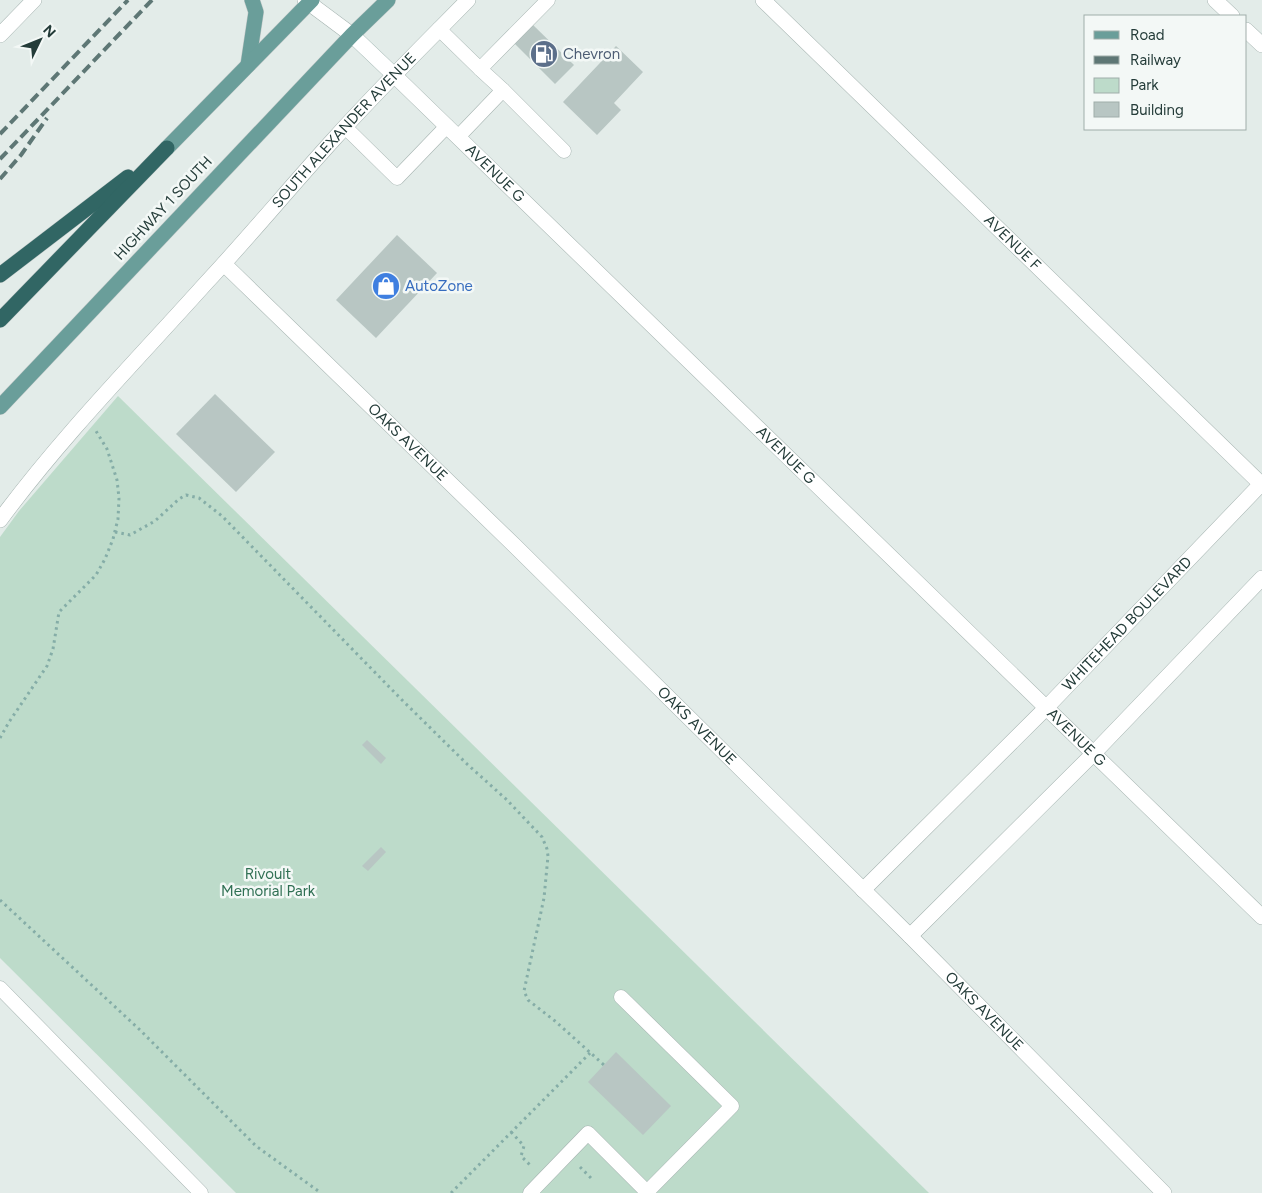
<svg xmlns="http://www.w3.org/2000/svg" width="1262" height="1193" font-family="Figtree,sans-serif">
  <style>
    .green { fill: #bddbca }
    .building { fill: #b8c6c3 }
    .lines { fill: none; stroke-linecap: round; stroke-linejoin: round }
    .lane-casing { stroke: #a6b4b1; stroke-width: 15 }
    .street-casing { stroke: #a6b4b1; stroke-width: 16 }
    .secondary-casing { stroke: #a2b7b3; stroke-width: 16 }
    .primary-casing { stroke: #c2c8c8; stroke-width: 16 }
    .highway-casing { stroke: #c2c8c8; stroke-width: 16 }
    .path { stroke: #85ada7; stroke-width: 3; stroke-dasharray: 2.5 4; stroke-linecap: butt }
    .lane { stroke: #fff; stroke-width: 14 }
    .street { stroke: #fff; stroke-width: 15 }
    .secondary { stroke: #fff; stroke-width: 15 }
    .primary { stroke: #6a9e9a; stroke-width: 15 }
    .highway { stroke: #316664; stroke-width: 15 }
    .rail { stroke: #5e7775; stroke-width: 4; stroke-dasharray: 10 5; stroke-linecap: butt }
    .labels { text-anchor: middle; dominant-baseline: central; stroke-width: 5; stroke-linejoin: round; paint-order: stroke }
    .service-label { font-size: 15px; fill: #4e5e75; stroke: #f3f8f6; text-anchor: start }
    .street-label { font-size: 15px; fill: #243c39; stroke: #f3f8f6 }
    .shop-label { font-size: 15px; fill: #366cbe; stroke: #f3f8f6; text-anchor: start }
    .park-label { font-size: 15px; fill: #307054; stroke: #f3f8f6 }
  </style>
  <rect width="100%" height="100%" fill="#e3ece9"/>
  <polygon class="green" points="118,396 929,1193 236,1193 0,958 0,537 19,511"/>
  <g class="building">
    <polygon points="532,24 574,65 555,84 513,42"/>
    <polygon points="616,46 643,72 614,103 621,110 597,135 563,102"/>
    <polygon points="397,235 437,273 376,338 336,300"/>
    <polygon points="215,394 275,452 236,492 176,434"/>
    <polygon points="367,740 386,758 381,764 362,745"/>
    <polygon points="381,847 386,852 368,871 362,866"/>
    <polygon points="616,1052 671,1106 643,1135 588,1082"/>
  </g>
  <g class="lines">
    <defs>
      <g id="lane">
        <polyline points="439,29 480,69 548,0"/>
        <polyline points="503,90 564,151"/>
        <polyline points="345,127 397,178 447,126"/>
        <polyline points="458,137 503,90 480,69"/>
        <polyline points="0,988 201,1193"/>
        <polyline points="621,997 732,1106 646,1193"/>
        <polyline points="530,1193 588,1133 647,1192"/>
      </g>
      <g id="street">
        <polyline points="305,0 352,35"/>
        <path id="s1" d="M763 0 1262 485"/>
        <polyline points="1215,0 1232,16"/>
        <polyline points="1246,30 1262,45"/>
        <polyline points="0,35 34,0"/>
        <path id="s2" d="M394 75 1262 917"/>
        <path id="s3" d="M224 264 515 546 910 936 1164 1193"/>
        <path id="s4" d="M0 520C62 436 136 361 206 283 250 236 291 186 334 139 377 91 423 46 468 0"/>
        <path id="s5" d="M863 890 1046 708 1262 483"/>
        <polyline points="910,936 1093,754 1262,578"/>
      </g>
      <polyline id="secondary" points="352,35 394,75"/>
      <g id="primary">
        <polyline points="248,65 256,12 252,0"/>
        <polyline points="167,148 312,0"/>
        <polyline points="0,407 352,35 388,0"/>
      </g>
      <g id="highway">
        <polyline points="0,275 128,177"/>
        <polyline points="0,320 167,148"/>
      </g>
    </defs>
    <use href="#lane" class="lane-casing"/>
    <use href="#street" class="street-casing"/>
    <use href="#secondary" class="secondary-casing"/>
    <use href="#primary" class="primary-casing"/>
    <use href="#highway" class="highway-casing"/>
    <g class="path">
      <polyline points="115,532 130,535 155,521 179,499 186,495 199,498 222,516 402,700 467,764 507,800 542,837 547,849 548,856 544,898 524,991 528,1000 555,1021 604,1065"/>
      <polyline points="0,738 9,722 47,666 53,649 59,612 96,575 105,559 113,539 118,519 119,498 117,480 107,449 96,431"/>
      <polyline points="0,900 140,1030 256,1146 321,1193"/>
      <polyline points="511,1132 524,1146 521,1156 531,1166"/>
      <polyline points="580,1167 592,1179"/>
      <polyline points="451,1193 590,1053"/>
    </g>
    <use href="#lane" class="lane"/>
    <use href="#street" class="street"/>
    <use href="#secondary" class="secondary"/>
    <use href="#primary" class="primary"/>
    <use href="#highway" class="highway"/>
    <g class="rail">
      <polyline points="0,134 128,0"/>
      <polyline points="0,159 152,0"/>
      <polyline points="0,179 21,155 47,118"/>
    </g>
  </g>
  <defs>
    <symbol id="fuel-disc" viewBox="-11 -11 22 22"><circle r="9.5" fill="#5c6f8a" stroke="#f3f8f6"/><path d="M-5.5-6h7V0h2V4h1.3V-2.5L3-4.5l.8-.8L6-3V5H2.5V1h-1V6h-7ZM-4.2-4.7v3.2H.2V-4.7Z" fill="#fff"/></symbol>
    <symbol id="shop-disc" viewBox="-11 -11 22 22"><circle r="9.5" fill="#3f7fe0" stroke="#f3f8f6"/><path d="M-5-2.5h2.3a2.7 3.5 0 0 1 5.4 0H5L5.5 6h-11ZM-1.5-2.5h3a1.5 2.3 0 0 0-3 0Z" fill="#fff"/></symbol>
  </defs>
  <g fill-rule="evenodd">
    <use href="#fuel-disc" x="528" y="38" width="32" height="32"/>
    <use href="#shop-disc" x="370" y="270" width="32" height="32"/>
  </g>
  <g class="labels">
    <g class="service-label">
      <text x="563" y="54">Chevron</text>
    </g>
    <g class="street-label">
      <text stroke="none"><textPath href="#s4" startOffset="520">SOUTH ALEXANDER AVENUE</textPath></text>
      <text stroke="none"><textPath href="#s2" startOffset="141">AVENUE G</textPath></text>
      <text transform="translate(163 208) rotate(-47)">HIGHWAY 1 SOUTH</text>
      <text stroke="none"><textPath href="#s1" startOffset="348">AVENUE F</textPath></text>
      <text stroke="none"><textPath href="#s3" startOffset="256">OAKS AVENUE</textPath></text>
      <text stroke="none"><textPath href="#s2" startOffset="546">AVENUE G</textPath></text>
      <text stroke="none"><textPath href="#s5" startOffset="375">WHITEHEAD BOULEVARD</textPath></text>
      <text stroke="none"><textPath href="#s3" startOffset="661">OAKS AVENUE</textPath></text>
      <text stroke="none"><textPath href="#s2" startOffset="951">AVENUE G</textPath></text>
      <text stroke="none"><textPath href="#s3" startOffset="1066">OAKS AVENUE</textPath></text>
    </g>
    <g class="shop-label">
      <text x="405" y="286">AutoZone</text>
    </g>
    <g class="park-label">
      <text x="268" y="874">Rivoult<tspan x="268" dy="17">Memorial Park</tspan></text>
    </g>
  </g>
  <rect x="1084" y="15" width="162" height="115" fill="#f3f8f6" stroke="#a0adaa"/>
  <rect x="1094" y="31" width="25" height="8" fill="#6a9e9a" stroke="#a0adaa"/>
  <text x="1130" y="40" font-size="15" fill="#243c39">Road</text>
  <rect x="1094" y="56" width="25" height="8" fill="#5e7775" stroke="#a0adaa"/>
  <text x="1130" y="65" font-size="15" fill="#243c39">Railway</text>
  <rect x="1094" y="78" width="25" height="15" fill="#bddbca" stroke="#a0adaa"/>
  <text x="1130" y="90" font-size="15" fill="#243c39">Park</text>
  <rect x="1094" y="102" width="25" height="15" fill="#b8c6c3" stroke="#a0adaa"/>
  <text x="1130" y="115" font-size="15" fill="#243c39">Building</text>
  <g transform="translate(40 40) rotate(47)" stroke="#f3f8f6" stroke-width="4" paint-order="stroke">
  <path d="M0-4L9 19L0 12L-9 19Z" fill="#243c39"/>
  <text y="-8" font-size="14" font-weight="bold" text-anchor="middle" fill="#243c39">N</text>
  </g>
</svg>
